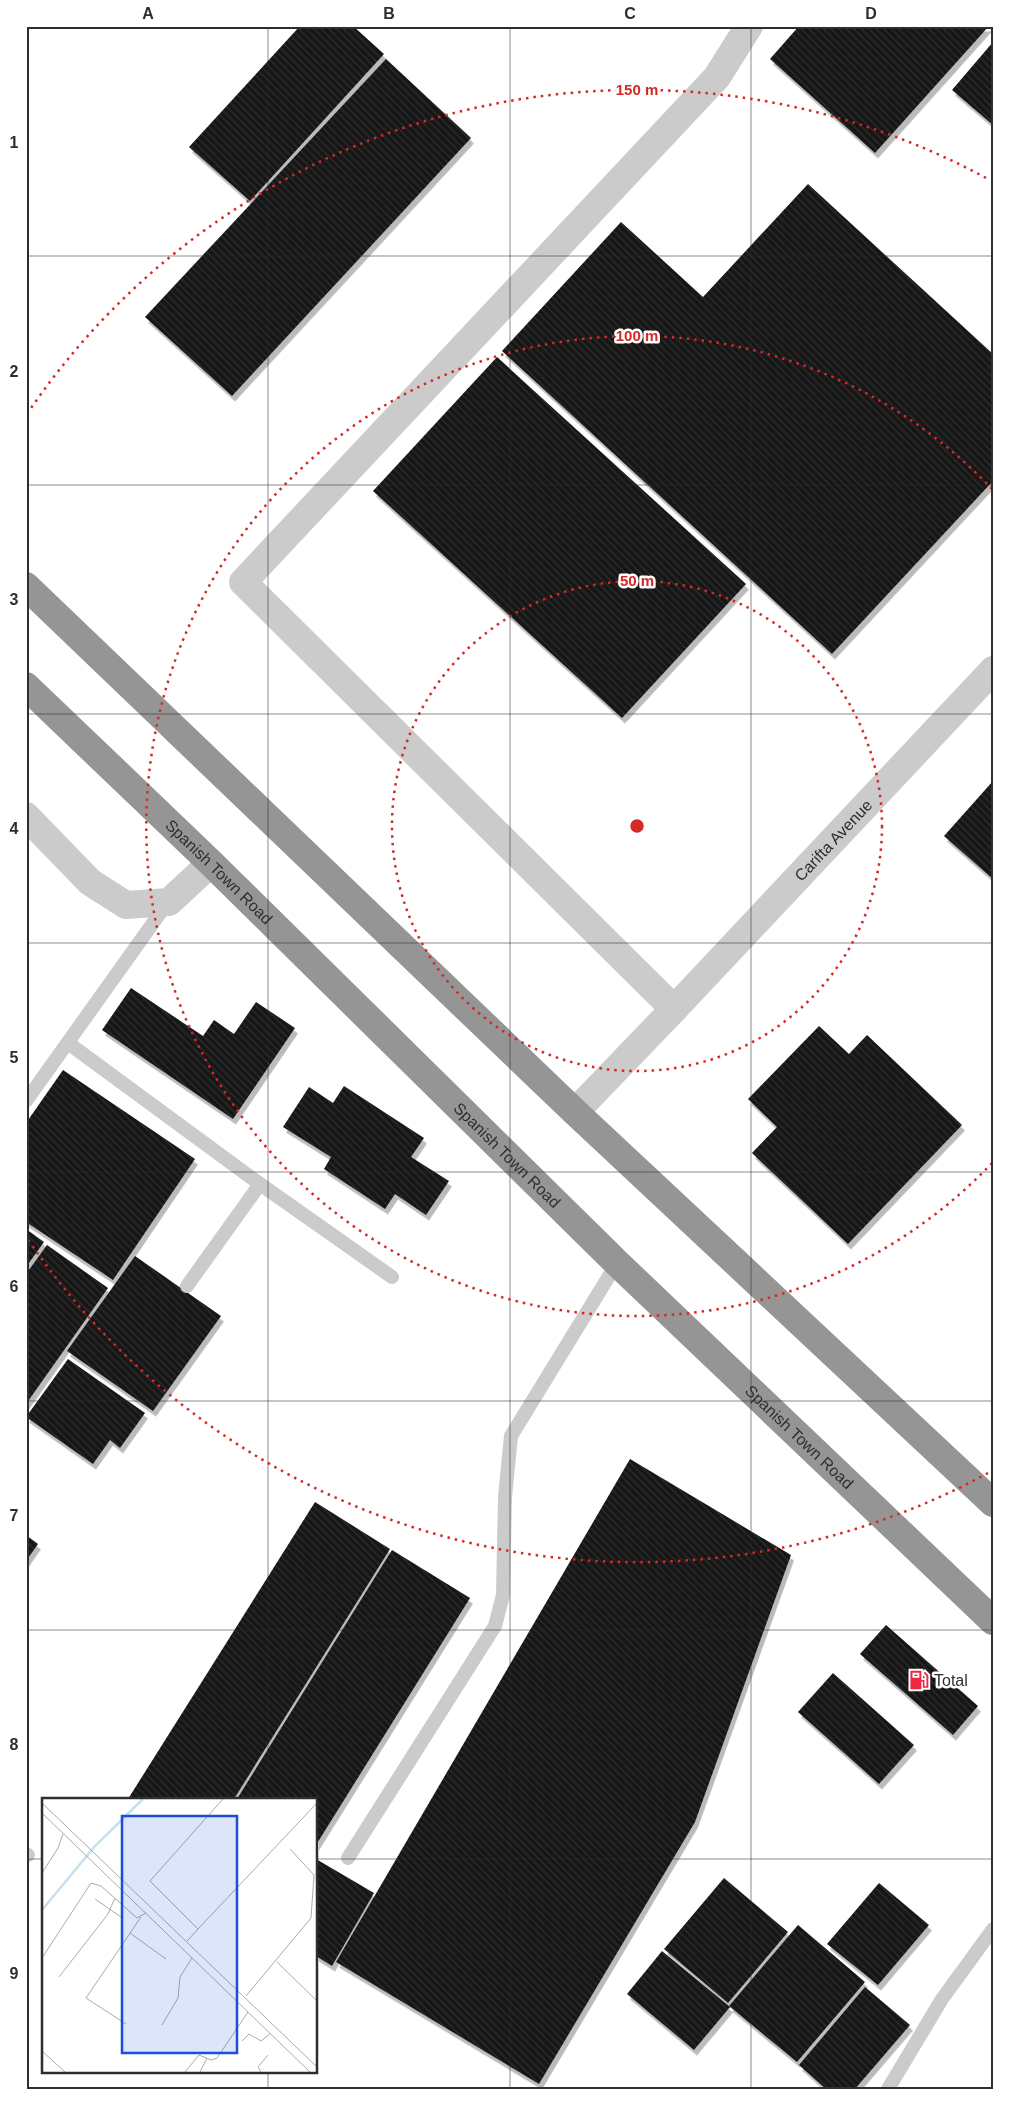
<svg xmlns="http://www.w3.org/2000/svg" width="1019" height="2115" font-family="Helvetica,sans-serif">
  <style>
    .building { fill: url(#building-back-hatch); filter: url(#shadow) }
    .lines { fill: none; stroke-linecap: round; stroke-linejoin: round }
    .lane { stroke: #cbcbcb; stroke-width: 14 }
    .street { stroke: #cbcbcb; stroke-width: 28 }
    .highway { stroke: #959595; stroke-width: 28 }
    .grid { fill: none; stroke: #2e2e2e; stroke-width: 1; stroke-opacity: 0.55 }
    .ring { fill: none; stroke: #d62828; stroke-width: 2.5; stroke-dasharray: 2.5 5 }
    .labels { text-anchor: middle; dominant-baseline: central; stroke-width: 5; stroke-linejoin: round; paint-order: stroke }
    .street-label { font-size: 16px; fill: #2e2e2e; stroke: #fff }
    .poi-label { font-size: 16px; fill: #2e2e2e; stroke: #fff; text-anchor: start }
    .inset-river { fill: none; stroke: #c5e0ee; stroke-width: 2.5 }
    .inset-road { fill: none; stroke: #ababab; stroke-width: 1 }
    .view { fill: #1d4ed8; fill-opacity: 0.15; stroke: #1d4ed8; stroke-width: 2.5 }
    .inset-edge { fill: none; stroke: #2e2e2e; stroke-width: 2.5 }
    .centre { fill: #d62828; stroke: #fff; stroke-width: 2.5 }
    .ring-label { font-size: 15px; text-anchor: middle; font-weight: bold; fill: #d62828; stroke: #fff; stroke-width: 5; stroke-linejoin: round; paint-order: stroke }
    .neatline { fill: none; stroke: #2e2e2e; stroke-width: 2 }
    .grid-label { font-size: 16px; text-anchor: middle; font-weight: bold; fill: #2e2e2e }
  </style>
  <defs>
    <pattern id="building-back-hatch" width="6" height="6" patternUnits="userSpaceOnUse" patternTransform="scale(1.25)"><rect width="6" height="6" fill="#151515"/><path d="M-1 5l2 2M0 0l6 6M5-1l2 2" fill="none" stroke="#2f2f2f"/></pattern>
    <filter id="shadow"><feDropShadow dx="3" dy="5.5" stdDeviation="0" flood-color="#0004"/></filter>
  </defs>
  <rect width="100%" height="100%" fill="#fff"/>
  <g class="building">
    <polygon points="300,26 353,26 384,54 250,201 189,147"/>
    <polygon points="799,26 989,26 875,153 770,59"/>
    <polygon points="993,42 993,125 952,90"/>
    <polygon points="386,59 471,138 232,396 145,317"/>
    <polygon points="808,184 993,354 993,481 832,654 502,351 621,222 703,297"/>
    <polygon points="497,357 746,584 622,718 373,491"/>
    <polygon points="993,781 993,879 944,836"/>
    <polygon points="131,988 203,1036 214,1020 234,1034 256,1002 295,1028 233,1119 102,1030"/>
    <polygon points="819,1026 849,1054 867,1035 962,1125 848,1244 752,1153 777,1127 748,1099"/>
    <polygon points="63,1070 195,1159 113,1280 26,1222 26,1123"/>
    <polygon points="344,1086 424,1138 411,1157 449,1181 426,1215 395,1194 385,1209 324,1169 331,1157 283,1127 309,1087 333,1103"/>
    <polygon points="26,1229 44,1242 26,1267"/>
    <polygon points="47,1245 108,1288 26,1404 26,1274"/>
    <polygon points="135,1256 221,1316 153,1411 67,1351"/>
    <polygon points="68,1359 145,1413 120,1448 110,1440 93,1464 26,1417"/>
    <polygon points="630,1459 791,1555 695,1822 539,2084 336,1962"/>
    <polygon points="315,1502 390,1549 234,1799 128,1799"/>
    <polygon points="26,1535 38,1544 26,1561"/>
    <polygon points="392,1550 470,1598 316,1845 316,1799 237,1799"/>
    <polygon points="886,1625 978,1706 953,1735 860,1654"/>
    <polygon points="833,1673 914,1745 879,1784 798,1712"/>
    <polygon points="316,1859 374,1893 332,1966 316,1956"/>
    <polygon points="724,1878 788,1932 728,2003 664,1949"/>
    <polygon points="879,1883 929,1925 878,1985 827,1944"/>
    <polygon points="798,1925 865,1982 797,2062 729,2006"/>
    <polygon points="662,1951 730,2007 694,2050 627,1994"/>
    <polygon points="865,1987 910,2025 855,2089 826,2089 799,2065"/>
  </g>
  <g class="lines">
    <g class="lane">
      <polyline points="68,1043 260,1184 392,1277"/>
      <polyline points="26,1101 168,902"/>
      <polyline points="187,1286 260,1184"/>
      <polyline points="26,1854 28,1855"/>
      <polyline points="348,1858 495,1626 503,1595 505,1497 511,1436 617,1263"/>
      <polyline points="888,2089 942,1999 993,1929"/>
    </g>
    <g class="street">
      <polyline points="26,816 90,882 126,905 169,902 211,863"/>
      <path id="s1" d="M674 1009 993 670"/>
      <polyline points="575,1112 674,1009 243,582 717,77 749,26"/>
    </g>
    <g class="highway">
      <polyline points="26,586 575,1112 993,1503"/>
      <path id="s2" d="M26 686 211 863 617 1263 993 1621"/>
    </g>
  </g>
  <path class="grid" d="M268 26V1799M510 26V2089M751 26V2089M26 256H993M26 485H993M26 714H993M26 943H993M26 1172H993M26 1401H993M26 1630H993M26 1859H44M316 1859H993M268 2071V2089"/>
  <g class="ring">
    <circle cx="637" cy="826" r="245"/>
    <path d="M992 1163A490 490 0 1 1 992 489"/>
    <path d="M988 1473A736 736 0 0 1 27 1238M27 414A736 736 0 0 1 988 179"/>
  </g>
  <defs>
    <symbol id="fuel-bare" viewBox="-9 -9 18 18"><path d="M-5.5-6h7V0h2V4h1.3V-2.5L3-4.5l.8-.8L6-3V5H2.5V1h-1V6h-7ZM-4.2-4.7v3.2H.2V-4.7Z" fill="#f02540" stroke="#fff" stroke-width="2.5" paint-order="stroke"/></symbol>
  </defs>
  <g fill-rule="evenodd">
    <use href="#fuel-bare" x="905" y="1666" width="28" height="28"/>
  </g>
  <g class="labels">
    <g class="street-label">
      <text stroke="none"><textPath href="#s1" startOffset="232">Carifta Avenue</textPath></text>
      <text stroke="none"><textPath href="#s2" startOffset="268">Spanish Town Road</textPath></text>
      <text stroke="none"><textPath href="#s2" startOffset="672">Spanish Town Road</textPath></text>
      <text stroke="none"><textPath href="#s2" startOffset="1078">Spanish Town Road</textPath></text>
    </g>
    <g class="poi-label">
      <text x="934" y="1680">Total</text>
    </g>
  </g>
  <g transform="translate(42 1798)">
    <rect width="275" height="275" fill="#fff"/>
    <path class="inset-river" d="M0 112 53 48 101 1"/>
    <path class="inset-road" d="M0 5 275 269M0 15 268 274M0 75 16 50 21 36M53 101 79 119M156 131 275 5M88 135 124 161M145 143 156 131 108 83 181 1M0 160 49 85 59 88 95 120 104 115M235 164 275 203M17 179 66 116 73 100M204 198 269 120 272 77 248 51M84 226 44 200 99 119M120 227 136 200 138 179 150 160M200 243 207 236 219 243 228 236M0 253 23 274M143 274 157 257 169 262 175 260 206 214M158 274 165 260M219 274 216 269 226 257"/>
    <path class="view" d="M80 18H195V255H80Z"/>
    <rect width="275" height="275" class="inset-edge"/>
  </g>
  <circle cx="637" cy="826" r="8" class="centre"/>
  <g class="ring-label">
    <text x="637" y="95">150 m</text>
    <text x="637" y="341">100 m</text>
    <text x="637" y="586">50 m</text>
  </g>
  <rect width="1019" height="2115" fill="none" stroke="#ffffff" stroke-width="55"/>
  <rect x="28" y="28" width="964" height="2060" class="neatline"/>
  <g class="grid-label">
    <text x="148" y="19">A</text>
    <text x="389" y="19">B</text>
    <text x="630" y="19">C</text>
    <text x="871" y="19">D</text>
    <text x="14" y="148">1</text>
    <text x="14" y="377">2</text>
    <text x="14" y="605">3</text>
    <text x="14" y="834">4</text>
    <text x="14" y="1063">5</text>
    <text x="14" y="1292">6</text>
    <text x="14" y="1521">7</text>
    <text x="14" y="1750">8</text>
    <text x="14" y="1979">9</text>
  </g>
</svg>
